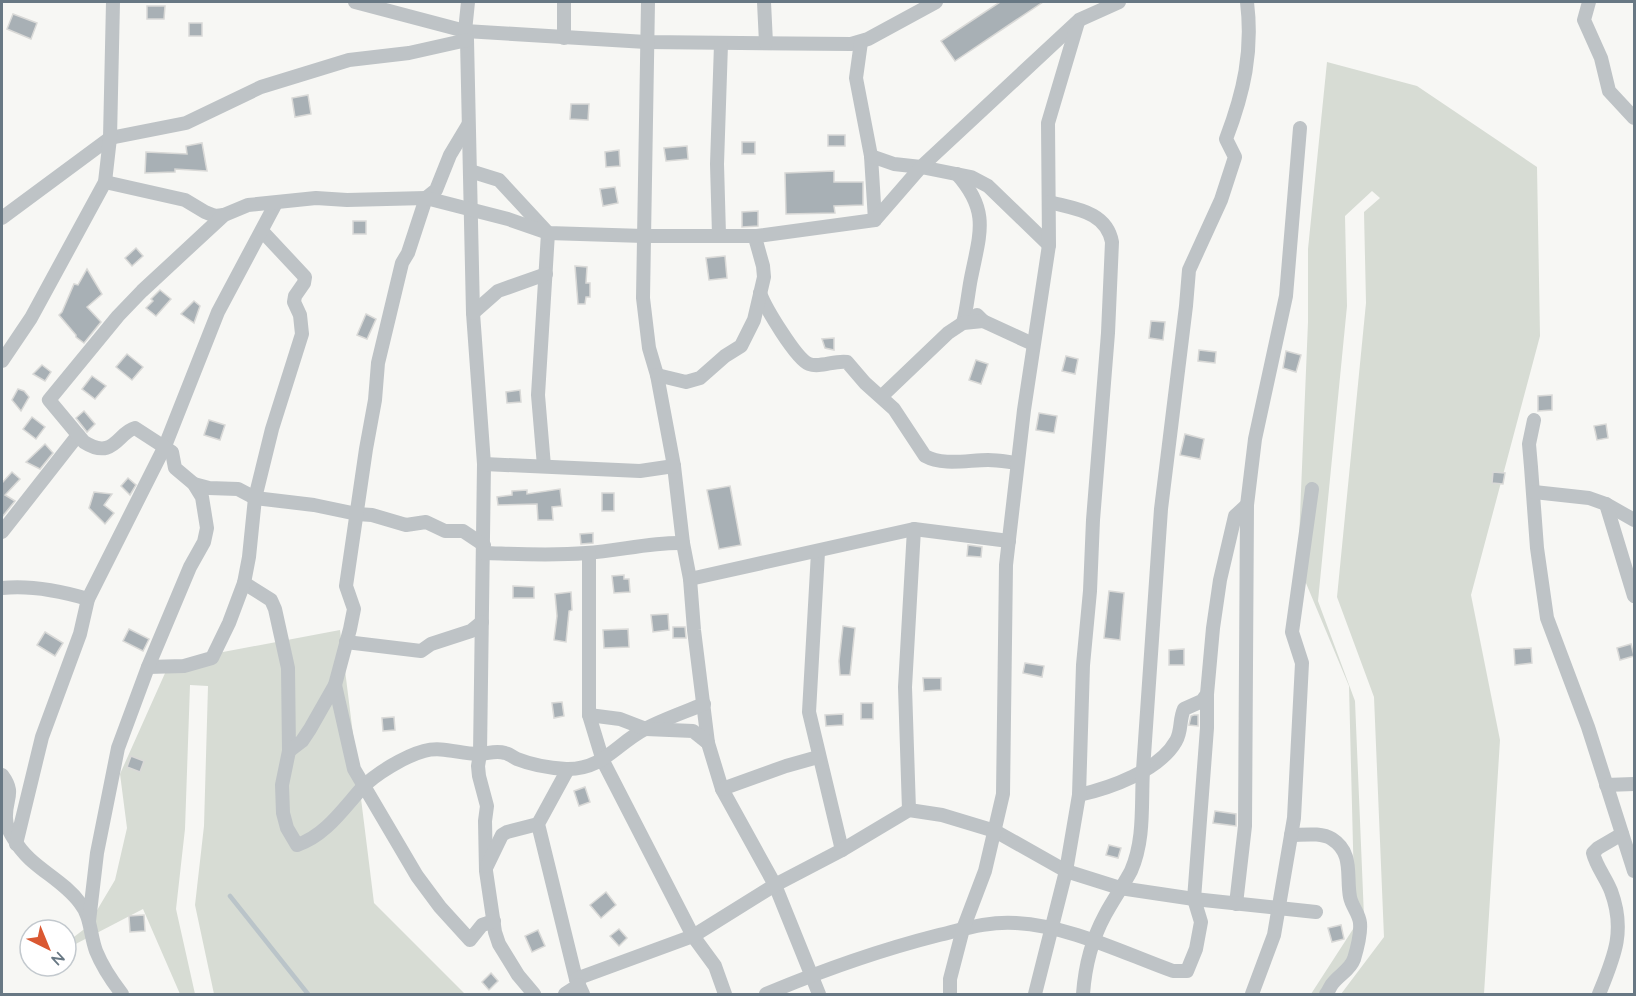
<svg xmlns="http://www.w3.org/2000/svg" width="1636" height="996" font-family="Quicksand,sans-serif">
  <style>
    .green { fill: #d7dcd4 }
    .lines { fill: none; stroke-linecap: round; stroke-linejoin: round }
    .stream { stroke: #bac4c9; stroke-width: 4.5 }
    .building { fill: #a8b0b5; stroke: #d9d9d7; stroke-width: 1.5 }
    .minor { stroke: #bec3c6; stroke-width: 14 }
  </style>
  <rect width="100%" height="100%" fill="#f7f7f4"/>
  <g class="green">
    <polygon points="1327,62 1417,86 1537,167 1540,336 1471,595 1500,740 1484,994 1341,994 1384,937 1374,697 1337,597 1366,303 1364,212 1380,198 1372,191 1345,216 1347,306 1318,601 1355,701 1365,941 1325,994 1311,994 1355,926 1349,686 1298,564 1308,322 1308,249"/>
    <polygon points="340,630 374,903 465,994 214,994 195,905 204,826 208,686 190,685 185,829 176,909 195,994 180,994 143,909 66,949 66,943 87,927 115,880 127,828 120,774 170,662"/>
  </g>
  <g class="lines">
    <polyline class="stream" points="230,896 308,994"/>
  </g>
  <g class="building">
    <polygon points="1000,2 1043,2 955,61 941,41"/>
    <polygon points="147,6 165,6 164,19 147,19"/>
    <polygon points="13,14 37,23 31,39 7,29"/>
    <rect x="189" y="23" width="13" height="13"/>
    <polygon points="308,95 311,114 295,117 292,98"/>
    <polygon points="571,104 589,104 588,120 570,119"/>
    <rect x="828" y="135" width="17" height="11"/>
    <rect x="742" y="142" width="13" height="12"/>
    <polygon points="202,143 207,171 175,169 175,172 145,173 146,152 187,154 186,146"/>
    <polygon points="687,146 688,159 666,161 664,148"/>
    <polygon points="619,150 620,166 606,167 605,152"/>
    <polygon points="834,171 834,182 863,182 863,205 834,206 835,213 786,214 785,173"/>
    <polygon points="615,187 618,203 603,206 600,189"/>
    <polygon points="758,211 758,226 742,227 742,212"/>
    <rect x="353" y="221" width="13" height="13"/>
    <polygon points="136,248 143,256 132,266 125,258"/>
    <polygon points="725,256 727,278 709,280 706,258"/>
    <polygon points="575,266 587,267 586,283 590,283 590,297 586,297 585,304 578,304"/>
    <polygon points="87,269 102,294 87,307 101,322 84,343 76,337 76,335 59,315 62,312 74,284 78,285"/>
    <polygon points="160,290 171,299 156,316 146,308 153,301 151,299"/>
    <polygon points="194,301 200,306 194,323 181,314"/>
    <polygon points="366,314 376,319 367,339 357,335"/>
    <polygon points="1151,321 1165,322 1163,340 1149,338"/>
    <polygon points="834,338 834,350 825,348 822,339"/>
    <polygon points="1199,350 1216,352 1215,363 1198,361"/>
    <polygon points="1286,351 1301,355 1296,372 1283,368"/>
    <polygon points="127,354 143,367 132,380 116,367"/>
    <polygon points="1066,356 1078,359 1075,374 1062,371"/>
    <polygon points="976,360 988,364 981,384 969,380"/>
    <polygon points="42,365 51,372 45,381 33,374"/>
    <polygon points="92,376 106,386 95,399 82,389"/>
    <polygon points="18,389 24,391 29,397 21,411 12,400"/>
    <polygon points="520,390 521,402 507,403 506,392"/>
    <polygon points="1552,395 1552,410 1538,411 1538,396"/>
    <polygon points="84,411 95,424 87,432 76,418"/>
    <polygon points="1039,413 1057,416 1054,433 1036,430"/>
    <polygon points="32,417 45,427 36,439 23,429"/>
    <polygon points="209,420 225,425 220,440 204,435"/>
    <polygon points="1606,424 1608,438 1597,440 1594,426"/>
    <polygon points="1185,434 1204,439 1200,459 1180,455"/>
    <polygon points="45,444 53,453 40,469 26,462"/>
    <polygon points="12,472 20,479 5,495 15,501 2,517 2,483"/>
    <polygon points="1493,472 1505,473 1503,484 1492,483"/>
    <polygon points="128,478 136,485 130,495 121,486"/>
    <polygon points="730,486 741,545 719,549 707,490"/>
    <polygon points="560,489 562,506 552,507 553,520 538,520 537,504 498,505 497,497 512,495 512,491 527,490 527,494"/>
    <polygon points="94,492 112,494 104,505 114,513 105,524 89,508"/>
    <rect x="602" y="493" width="12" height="18"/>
    <polygon points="593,533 593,543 581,544 580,534"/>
    <polygon points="968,545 982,547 981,557 967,556"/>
    <polygon points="624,575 624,579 629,579 630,592 614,593 612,576"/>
    <polygon points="513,586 534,587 534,598 513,598"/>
    <polygon points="1109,591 1124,593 1120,640 1104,638"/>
    <polygon points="571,592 572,610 569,611 566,642 554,640 557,616 555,594"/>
    <polygon points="668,614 669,630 653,632 651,615"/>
    <polygon points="843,626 855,628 850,675 840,675 839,661"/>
    <polygon points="673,627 685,627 686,638 673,638"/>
    <polygon points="129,629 149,639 143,651 123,641"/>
    <polygon points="628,629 629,647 604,648 603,630"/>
    <polygon points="45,632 63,643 55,656 37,645"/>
    <polygon points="1631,644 1634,656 1620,660 1617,648"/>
    <polygon points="1531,648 1532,663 1515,665 1514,649"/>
    <polygon points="1184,649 1184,665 1169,665 1169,650"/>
    <polygon points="1025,663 1044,666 1042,677 1023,673"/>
    <polygon points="923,678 941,678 941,690 924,691"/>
    <polygon points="562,702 564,716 554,718 552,703"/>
    <rect x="861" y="703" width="12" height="16"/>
    <polygon points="843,714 843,725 826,726 825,715"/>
    <polygon points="1194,715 1198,715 1198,726 1189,725 1191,716"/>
    <polygon points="394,717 395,730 383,731 382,718"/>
    <polygon points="131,756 144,761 140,772 127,767"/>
    <polygon points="585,787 590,802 579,806 574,791"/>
    <polygon points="1215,811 1236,814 1236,826 1213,823"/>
    <polygon points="1109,845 1121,848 1118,858 1106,855"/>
    <polygon points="606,892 616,905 601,918 590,905"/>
    <polygon points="144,915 145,931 130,932 129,916"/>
    <polygon points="1341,925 1344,939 1332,942 1328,928"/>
    <polygon points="619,929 627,938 619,946 610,936"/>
    <polygon points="538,930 545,946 532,952 525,936"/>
    <polygon points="491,973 498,981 489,990 482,982"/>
  </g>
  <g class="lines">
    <g class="minor">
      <polyline points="355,2 465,31 646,42 851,44 868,39 936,2"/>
      <polyline points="468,2 465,31 467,40 473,313 484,464 480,754 478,766 479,776 487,806 485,821 486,871 495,932 499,944 518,975 534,994"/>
      <polyline points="648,2 643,298 649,348 657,375 674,466 683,543 690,579 694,630 708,743 722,789 775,885 819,994"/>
      <polyline points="764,2 766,43"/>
      <polyline points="1589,2 1584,20 1601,58 1609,91 1634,118"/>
      <polyline points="564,38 564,2"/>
      <polyline points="861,42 856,78 871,156 875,220"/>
      <polyline points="871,156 894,164 921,167 971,177 988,186 1049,245"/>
      <polyline points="470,171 499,180 548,233 538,395 544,466"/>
      <path d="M957 174C990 211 980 233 971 278 968 293 967 308 963 323"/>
      <polyline points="105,182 185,200 205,212 215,216 224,215"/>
      <polyline points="2,218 110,138 186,123 261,87 349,60 409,53 467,40"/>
      <polyline points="719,235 717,164 721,44"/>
      <path d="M760 293C765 307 796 359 809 364 820 368 835 360 847 362L865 383 894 409 925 456C943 466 968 460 988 460 998 460 1008 462 1017 463"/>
      <polyline points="473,313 498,291 546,274"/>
      <polyline points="977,315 983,321 1033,344"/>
      <polyline points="2,361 31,318 105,182 110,138 113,2"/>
      <polyline points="657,375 686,382 700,378 725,356 741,346 754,320 764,277 763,266 756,241 757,236"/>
      <polyline points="882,396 948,333 963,323 983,321"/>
      <polyline points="1534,420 1529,444 1531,467 1537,548 1547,618 1588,727 1634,871"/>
      <polyline points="484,464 640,471 674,466"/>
      <polyline points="194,484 209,488 238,489 255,498 314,505 357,514 372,515 406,525 426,522 445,531 463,531 484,545"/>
      <polyline points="1534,492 1589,498 1606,504 1634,520"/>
      <polyline points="1606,504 1634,596"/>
      <polyline points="2,532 78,435"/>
      <polyline points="818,552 809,712 842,850"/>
      <path d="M484 553C518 554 552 556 586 553 619 551 650 542 683 543"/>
      <polyline points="589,553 589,715 603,761 693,936 715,966 725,994"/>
      <polyline points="690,579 914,529 1009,541"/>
      <path d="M244 583 271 600 275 609 288 668 289 751 282 785 283 813 287 828 297 845C325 836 343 809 362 788 375 774 405 756 424 751 442 746 460 754 478 754 488 754 495 750 505 753 509 754 513 757 517 759 532 765 550 768 566 769 603 770 616 744 645 729 664 719 685 712 704 704"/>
      <path d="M2 588C30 585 61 591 88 599"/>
      <polyline points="346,642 421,651 431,644 471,631 482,622"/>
      <polyline points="148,667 184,666 212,658 229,623 244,583 249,557 255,498 272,429 302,334 300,315 294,302 295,296 304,283 305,277 262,231"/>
      <polyline points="335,685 354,769 417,876 440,907 470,940 482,925 494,921"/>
      <polyline points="589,715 620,719 646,729 693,731 708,743"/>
      <polyline points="289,751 302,741 310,729 335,685 350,629 354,609 346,586 366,449 375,400 378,363 402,263 408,253 426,198 436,190 450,155 468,125"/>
      <polyline points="568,769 538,824 576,979 583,994"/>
      <path d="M2 775C16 794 5 798 6 818 6 825 10 833 14 839 29 867 62 878 80 903 91 916 90 935 96 951 102 966 112 981 122 994"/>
      <polyline points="1606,785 1634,784"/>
      <polyline points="722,789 786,766 818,757"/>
      <path d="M1079 795C1110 788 1159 771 1176 741 1182 731 1179 720 1184 709L1202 701 1207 694 1213 628 1220 580 1235 516 1247 505"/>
      <polyline points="909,810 905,687 914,529"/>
      <path d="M1291 835C1303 835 1321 832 1332 839 1354 853 1346 876 1350 897 1352 907 1359 913 1360 923 1361 933 1357 949 1354 959 1350 970 1340 974 1333 983 1330 986 1329 991 1326 994"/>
      <polyline points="16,844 42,737 80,634 88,599 165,446 218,312 276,203"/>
      <polyline points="487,866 502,835 507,832 538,824"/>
      <polyline points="1236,904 1245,826 1247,505 1255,439 1286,296 1300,128"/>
      <path d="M89 921 97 853 118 748 148 667 190 567 204 542 207 528 202 497 194 484 175 468 172 452 135 428C118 432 114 461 84 442L49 400 118 316 142 291 224 215 248 205 316 198 347 200 426 198 508 219 548 233 644 236H757L875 220 921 167 1079 20 1119 2"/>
      <polyline points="576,979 693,936 775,885 842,850 909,810 942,815 995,831 1066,871 1120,888 1194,899 1316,912"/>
      <polyline points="565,994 579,985"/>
      <path d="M766 994C823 970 880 950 939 935 964 929 990 921 1016 923 1070 926 1123 953 1173 971H1187L1196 949 1201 922 1194 899 1207 728V694"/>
      <polyline points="950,994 950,979 963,929 985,871 1003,794 1006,565 1024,410 1049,245 1048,123 1078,22"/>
      <path d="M1035 994 1066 871 1079 795 1083 665 1090 591 1093 520 1108 333 1112 242C1106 211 1075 209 1049 202"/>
      <path d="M1083 994C1085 967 1092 939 1105 915 1113 900 1123 886 1131 871 1145 839 1141 804 1143 770L1161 509 1186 306 1189 270 1221 200 1235 157 1226 139C1244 92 1253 51 1247 2"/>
      <polyline points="1252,994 1274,935 1294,818 1302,663 1292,632 1312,489"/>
      <path d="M1599 994C1614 957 1626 931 1611 891 1606 878 1596 866 1593 853L1598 848 1622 834"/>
    </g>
  </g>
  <rect width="1636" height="996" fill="none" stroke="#687884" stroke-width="6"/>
  <g transform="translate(48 948) rotate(137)"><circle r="28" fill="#ffffff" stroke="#c3c9ce" stroke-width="1.5"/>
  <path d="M0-4.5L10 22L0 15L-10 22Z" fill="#da5832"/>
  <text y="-9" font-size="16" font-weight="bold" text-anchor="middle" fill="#687884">N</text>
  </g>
</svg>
